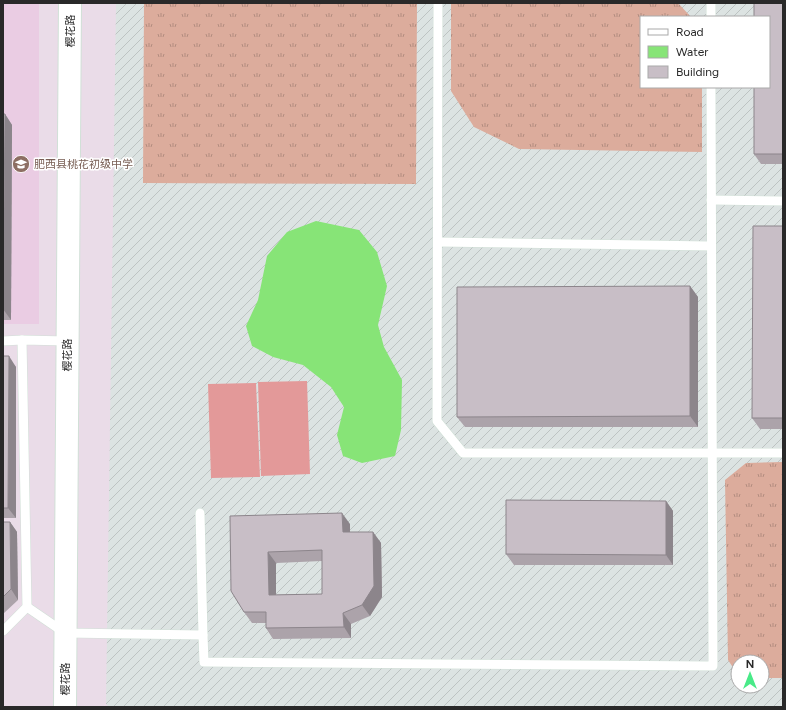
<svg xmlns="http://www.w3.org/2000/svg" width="786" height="710" font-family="Figtree,'Noto Sans SC',sans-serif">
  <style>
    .industrial { fill: url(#industrial-furrows); fill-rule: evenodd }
    .education { fill: #eacce3 }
    .grass { fill: url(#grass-tufts) }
    .pitch { fill: #e39999 }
    .water { fill: #87e477 }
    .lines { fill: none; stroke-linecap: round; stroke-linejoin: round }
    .service-casing { stroke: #d1e0d7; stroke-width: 10 }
    .tertiary-casing { stroke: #d1e0d7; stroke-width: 24 }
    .service { stroke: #fff; stroke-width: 9 }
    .tertiary { stroke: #fff; stroke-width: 22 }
    .wall { fill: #aca3aa; fill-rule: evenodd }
    .shaded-wall { fill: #8c858b }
    .building { fill: #c8bec6; stroke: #8c858b; fill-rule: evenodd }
    .labels { text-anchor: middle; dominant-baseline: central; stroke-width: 3; stroke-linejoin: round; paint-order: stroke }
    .street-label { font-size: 11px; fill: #292929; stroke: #fff }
    .education-label { font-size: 11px; fill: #785e54; stroke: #fff; text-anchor: start }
  </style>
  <defs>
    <pattern id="industrial-furrows" width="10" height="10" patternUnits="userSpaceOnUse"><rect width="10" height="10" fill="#dce3e2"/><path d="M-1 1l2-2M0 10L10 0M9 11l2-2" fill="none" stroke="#bdc3c2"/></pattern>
    <pattern id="grass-tufts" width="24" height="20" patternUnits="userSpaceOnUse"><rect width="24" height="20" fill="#dcac9c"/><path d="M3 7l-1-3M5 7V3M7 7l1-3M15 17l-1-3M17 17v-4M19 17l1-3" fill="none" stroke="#b28c7f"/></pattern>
  </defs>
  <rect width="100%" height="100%" fill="#eadce8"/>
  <path class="industrial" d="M116 3H783V707H109L106 704ZM641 17H769V87H641ZM738 662H762V686H738Z"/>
  <rect class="education" x="3" y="3" width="36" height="321"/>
  <g class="grass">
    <polygon points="144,3 417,3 416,184 143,183"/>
    <polygon points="451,3 678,3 691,17 641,17 641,87 702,87 702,152 519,149 474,127 451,91"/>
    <polygon points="783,462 783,678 762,678 762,662 738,662 738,675 728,660 725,480 746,463"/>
  </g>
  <g class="pitch">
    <polygon points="307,381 310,474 261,476 258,382"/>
    <polygon points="256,383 260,477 211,478 208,384"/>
  </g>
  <polygon class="water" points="316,221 359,230 377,252 387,286 378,325 384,347 402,380 401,430 395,456 362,463 343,456 337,435 344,407 331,387 303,365 273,357 252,346 246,326 258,300 267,256 287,232"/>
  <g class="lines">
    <defs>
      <g id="service">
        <polyline points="438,3 437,421 463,453 783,453"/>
        <polyline points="711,3 711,17"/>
        <polyline points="711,200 783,201"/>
        <polyline points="438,242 711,246"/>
        <polyline points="3,341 22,340"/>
        <polyline points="27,607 65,633 203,635 200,513"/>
        <polyline points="3,631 27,607 22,340 68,341"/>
        <polyline points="203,635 204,662 713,666 711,87"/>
      </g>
      <polyline id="tertiary" points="65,707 70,3"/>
    </defs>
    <use href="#service" class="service-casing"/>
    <use href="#tertiary" class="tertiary-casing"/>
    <use href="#service" class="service"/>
    <use href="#tertiary" class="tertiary"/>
  </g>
  <g class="wall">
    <polygon points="783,3 783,164 761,164 754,154"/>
    <polygon points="3,114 5,114 12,125 11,320 3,320"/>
    <polygon points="783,226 783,429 760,429 752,418"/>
    <polygon points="690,286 698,297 698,427 465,427 457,417"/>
    <polygon points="3,356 16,367 16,518 3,518"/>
    <polygon points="666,501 673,511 673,565 514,565 506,554"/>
    <path d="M230 516 350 524V532H373L381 543 382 597 370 616 351 624V638L273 639 266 628V623H252L244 612ZM322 561V594L276 595V563Z"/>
    <polygon points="3,522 10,522 17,532 18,600 3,614"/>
  </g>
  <g class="shaded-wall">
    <polygon points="5,114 12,125 11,320 3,309"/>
    <polygon points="690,286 698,297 698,427 690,416"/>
    <polygon points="9,356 16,367 16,518 8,508"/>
    <polygon points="666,501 673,511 673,565 666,555"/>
    <polygon points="342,513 350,524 350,543 343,532"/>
    <polygon points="10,522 17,532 18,600 11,589"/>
    <polygon points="373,532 381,543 382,597 370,616 362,605"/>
    <polygon points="268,552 276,563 276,606 269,595"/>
    <polygon points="343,613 351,624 351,638 344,627"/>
  </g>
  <g class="building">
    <polygon points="754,3 783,3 783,154 754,154 754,87 769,87 769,17 754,17"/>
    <polygon points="3,114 5,114 3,309"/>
    <polygon points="753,226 783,226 783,418 752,418"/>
    <polygon points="690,286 690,416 457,417 457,287"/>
    <polygon points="3,356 9,356 8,508 3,508"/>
    <polygon points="506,500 666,501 666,555 506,554"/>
    <path d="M342 513 343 532H373L374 586 362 605 343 613 344 627 266 628V612H244L231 591 230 516ZM322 550V594L269 595 268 552Z"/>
    <polygon points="3,522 10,522 11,589 3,597"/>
  </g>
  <defs>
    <symbol id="school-disc" viewBox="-11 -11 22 22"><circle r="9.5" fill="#8d6e63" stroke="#fff"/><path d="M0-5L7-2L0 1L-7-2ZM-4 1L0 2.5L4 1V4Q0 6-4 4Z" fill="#fff"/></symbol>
  </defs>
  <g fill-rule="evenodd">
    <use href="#school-disc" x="11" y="154" width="20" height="20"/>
  </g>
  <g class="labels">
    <g class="street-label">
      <text transform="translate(70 31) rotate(-90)">樱花路</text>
      <text transform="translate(67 355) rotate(-90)">樱花路</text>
      <text transform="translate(65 679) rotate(-90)">樱花路</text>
    </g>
    <g class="education-label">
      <text x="34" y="164">肥西县桃花初级中学</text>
    </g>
  </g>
  <rect width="786" height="710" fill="none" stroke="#292929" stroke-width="8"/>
  <rect x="640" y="16" width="130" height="72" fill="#ffffff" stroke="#a9a9a9"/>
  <rect x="648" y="29" width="20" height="6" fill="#ffffff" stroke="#a9a9a9"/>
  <text x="676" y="36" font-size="12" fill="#292929">Road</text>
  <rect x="648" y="46" width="20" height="12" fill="#87e477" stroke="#a9a9a9"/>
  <text x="676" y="56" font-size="12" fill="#292929">Water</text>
  <rect x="648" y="66" width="20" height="12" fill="#c8bec6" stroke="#a9a9a9"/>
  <text x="676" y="76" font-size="12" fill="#292929">Building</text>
  <g transform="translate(750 674)"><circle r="19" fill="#ffffff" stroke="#a9a9a9"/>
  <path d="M0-3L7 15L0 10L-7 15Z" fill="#49ea88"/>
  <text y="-6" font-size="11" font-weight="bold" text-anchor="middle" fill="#292929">N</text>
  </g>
</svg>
